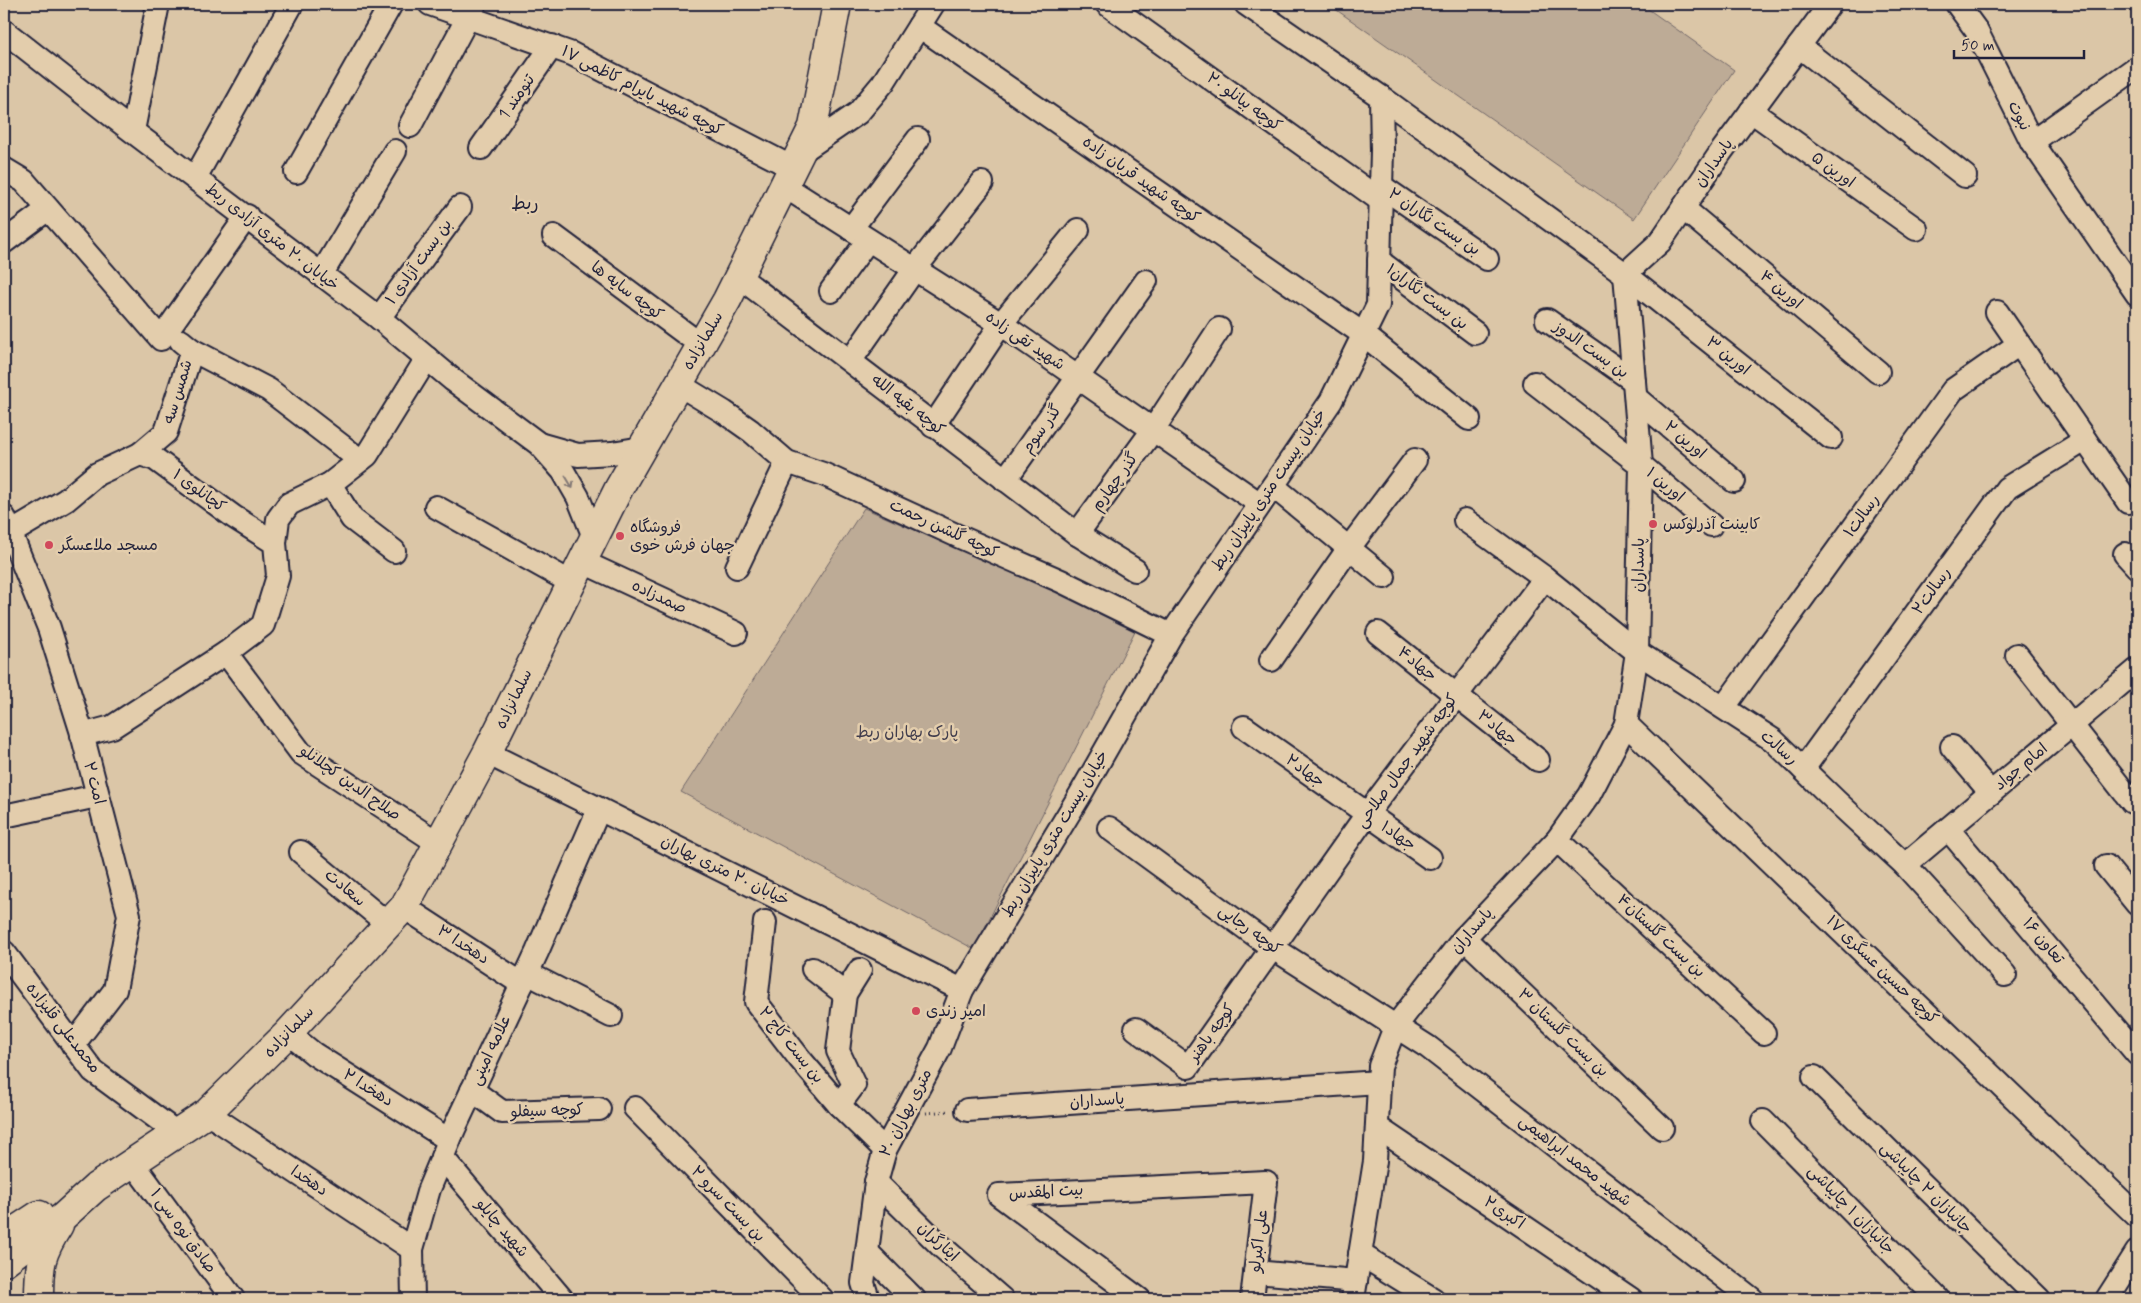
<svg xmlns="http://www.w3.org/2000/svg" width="2141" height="1303" font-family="Mynerve,'Playpen Sans Arabic',sans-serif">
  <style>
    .green { fill: #bdab96; stroke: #706668 }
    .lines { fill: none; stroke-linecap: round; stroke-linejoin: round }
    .minor-casing { stroke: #22223b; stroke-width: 26 }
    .major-casing { stroke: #22223b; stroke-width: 31 }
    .path { stroke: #22223b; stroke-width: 3; stroke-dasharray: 1 4; stroke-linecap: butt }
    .minor { stroke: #e3cdac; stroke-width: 22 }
    .major { stroke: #e3cdac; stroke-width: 28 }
    .oneway { stroke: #827874 }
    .poi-dot { fill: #d1495b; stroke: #e3cdac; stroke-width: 2 }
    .labels { text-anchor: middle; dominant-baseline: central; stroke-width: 5; stroke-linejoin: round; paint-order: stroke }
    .street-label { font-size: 16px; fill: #22223b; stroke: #e3cdac }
    .poi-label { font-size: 16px; fill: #22223b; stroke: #e3cdac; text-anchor: start }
    .park-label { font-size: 16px; fill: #413d4d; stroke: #e3cdac }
    .neighbourhood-label { font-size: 18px; fill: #22223b; stroke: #e3cdac }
  </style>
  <rect width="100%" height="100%" fill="#dbc6a7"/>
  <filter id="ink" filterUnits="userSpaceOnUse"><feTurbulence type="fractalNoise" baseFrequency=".02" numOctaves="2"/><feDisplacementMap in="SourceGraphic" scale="10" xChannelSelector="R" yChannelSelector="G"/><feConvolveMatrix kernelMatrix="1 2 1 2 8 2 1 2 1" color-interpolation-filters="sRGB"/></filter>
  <g filter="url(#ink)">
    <g class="green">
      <polygon points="1328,4 1641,4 1734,70 1634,219"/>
      <polygon points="864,508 1137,627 974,949 681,792"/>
    </g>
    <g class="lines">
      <defs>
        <g id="minor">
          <polyline points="430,4 572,54 793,168"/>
          <polyline points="1107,4 1380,200"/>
          <polyline points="1957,4 1976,30 2032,142 2137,67"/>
          <polyline points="919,26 1363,334 1469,419"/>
          <polyline points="4,31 115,118 379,318 453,380 539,444 563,471 578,497 594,537"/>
          <polyline points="1799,46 1965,176"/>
          <polyline points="1381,97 1625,274 1831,438"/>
          <polyline points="1751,111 1916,229"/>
          <polyline points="410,126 475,4"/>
          <polyline points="133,131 158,4"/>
          <polyline points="2032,142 2137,294"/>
          <polyline points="481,148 552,46"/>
          <polyline points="801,152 858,113 883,83 933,4"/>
          <polyline points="4,169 24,181 161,339 247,216"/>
          <polyline points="296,172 391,4"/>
          <polyline points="195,178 292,4"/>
          <polyline points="784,186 1001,324 1260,504"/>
          <polyline points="1381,186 1487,259"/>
          <polyline points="1683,208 1878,372"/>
          <polyline points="851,229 918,139"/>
          <polyline points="554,236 701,345"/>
          <polyline points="4,242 48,209"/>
          <polyline points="1379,261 1475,333"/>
          <polyline points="1625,274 1660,242 1721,152 1830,4"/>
          <polyline points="321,275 395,151"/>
          <polyline points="738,276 1077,534 1135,570"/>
          <polyline points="831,291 868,240"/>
          <polyline points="1997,312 2128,502"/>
          <polyline points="379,318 460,207"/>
          <polyline points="1547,320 1634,381"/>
          <polyline points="192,350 269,390 360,460"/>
          <polyline points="851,360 914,270 982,183"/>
          <polyline points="1535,383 1641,465 1711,525"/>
          <polyline points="678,384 724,412 751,431 787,462 823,474 960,537 1061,581 1171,635"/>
          <polyline points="1636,398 1734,481"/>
          <polyline points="933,426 1001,324 1078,230"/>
          <polyline points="539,444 578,455 612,453 642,448"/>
          <polyline points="140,454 166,432 192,350 181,341"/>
          <polyline points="1005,480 1146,281"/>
          <polyline points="330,484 352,519 394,551"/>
          <polyline points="1273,486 1384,577"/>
          <polyline points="436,507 572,583"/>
          <polyline points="4,517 49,628 81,730 129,915 115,990 73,1045"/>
          <polyline points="1465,520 1545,578 1637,652 1773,740 1836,801 1905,865 2005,975"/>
          <polyline points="1077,534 1153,430 1219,329"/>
          <polyline points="4,537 66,500 97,474 140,454 155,459 234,517 275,543 278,576 263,625 226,653"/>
          <polyline points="275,543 278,519 289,504 330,484 367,455 427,358"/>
          <polyline points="2125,554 2137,567"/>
          <polyline points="583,562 736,633"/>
          <polyline points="737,567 787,462"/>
          <polyline points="1378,633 1538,760"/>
          <polyline points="2017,655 2132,802"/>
          <polyline points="1271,660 1349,548 1415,460"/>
          <polyline points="1724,707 1953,390 2019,344"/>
          <polyline points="1626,724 2137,1216"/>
          <polyline points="1244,727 1430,858"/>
          <polyline points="82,735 112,727 226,653 301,753 438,843"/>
          <polyline points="1952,747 1991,793"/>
          <polyline points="487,753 962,990"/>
          <polyline points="1803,769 2007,488 2085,440"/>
          <polyline points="4,816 97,796"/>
          <polyline points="1109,828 1273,948 1428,1047 1752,1299"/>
          <polyline points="1948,829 2137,1054"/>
          <polyline points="1557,840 1764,1033"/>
          <polyline points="301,852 389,925"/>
          <polyline points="1905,865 2137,670"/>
          <polyline points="2106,866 2137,904"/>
          <polyline points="404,907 522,984"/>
          <polyline points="765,922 756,1002 800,1059 839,1105"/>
          <polyline points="1464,938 1662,1128"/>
          <polyline points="4,952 93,1071 177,1133"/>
          <polyline points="813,969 845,994"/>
          <polyline points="860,970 845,994 838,1051 854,1085 839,1105 885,1150"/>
          <polyline points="527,973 611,1016"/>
          <polyline points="1136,1029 1188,1067 1367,814 1545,578"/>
          <polyline points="288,1033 314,1054 449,1140"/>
          <polyline points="1814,1077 2039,1299"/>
          <polyline points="472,1090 502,1112 599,1109"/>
          <polyline points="635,1108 822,1299"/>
          <polyline points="967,1110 1379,1082"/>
          <polyline points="207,1113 412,1249"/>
          <polyline points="1763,1121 1938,1299"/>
          <polyline points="1377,1127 1631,1299"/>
          <polyline points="442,1157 562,1299"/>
          <polyline points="133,1163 233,1299"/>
          <polyline points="876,1182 942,1247 1002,1299"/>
          <polyline points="867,1252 914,1299"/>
          <polyline points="1360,1254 1433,1299"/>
          <polyline points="1255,1272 1356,1281"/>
          <polyline points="413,1299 412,1249 429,1189 454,1129 537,952 599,809"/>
          <polyline points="868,1299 863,1283 876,1182 885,1150 940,1048 962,990 1080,795 1171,635 1331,401 1378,305 1382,150 1381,97 1246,4"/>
          <polyline points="1139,1299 999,1195 1266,1182 1252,1299"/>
          <polyline points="1353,1299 1375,1161 1380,1066 1395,1027 1464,938 1557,840 1589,795 1626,724 1637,652 1641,465 1625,274"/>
          <polyline points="2107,1299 2137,1252"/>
        </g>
        <g id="major">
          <polyline points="4,1238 39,1215"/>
          <polyline points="4,1262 64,1216 96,1187 207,1113 288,1033 404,907 487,753 619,488 727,300 813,127 837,4"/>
          <path d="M39 1299C39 1264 40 1255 59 1225"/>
        </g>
      </defs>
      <use href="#minor" class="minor-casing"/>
      <use href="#major" class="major-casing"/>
      <polyline class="path" points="926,1113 949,1111"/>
      <use href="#minor" class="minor"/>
      <use href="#major" class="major"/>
    </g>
    <defs><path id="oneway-shaft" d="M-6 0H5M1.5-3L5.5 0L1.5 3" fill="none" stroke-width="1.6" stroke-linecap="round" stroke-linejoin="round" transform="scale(1.25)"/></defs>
    <use class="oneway" href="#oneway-shaft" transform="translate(569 482) rotate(59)"/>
  </g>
  <g class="poi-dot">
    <circle cx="1653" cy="524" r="5"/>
    <circle cx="620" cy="536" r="5"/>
    <circle cx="49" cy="545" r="5"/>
    <circle cx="916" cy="1011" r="5"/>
  </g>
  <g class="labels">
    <g class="street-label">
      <text transform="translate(642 91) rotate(27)">کوچه شهید بایرام کاظمی ۱۷</text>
      <text transform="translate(517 97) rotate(-55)">تنومند 1</text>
      <text transform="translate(1244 102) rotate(36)">کوچه بیانلو ۲۰</text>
      <text transform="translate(2019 116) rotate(63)">نبوت</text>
      <text transform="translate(1714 163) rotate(-55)">پاسداران</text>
      <text transform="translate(1833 170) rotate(36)">اورین ۵</text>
      <text transform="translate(1141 180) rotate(35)">کوچه شهید قربان زاده</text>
      <text transform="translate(1434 222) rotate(34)">بن بست نگاران ۲</text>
      <text transform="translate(272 237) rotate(38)">خیابان ۲۰ متری آزادی ربط</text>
      <text transform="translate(419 262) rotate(-54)">بن بست آزادی ۱</text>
      <text transform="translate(1781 290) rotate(40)">اورین ۴</text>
      <text transform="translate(627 291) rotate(37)">کوچه سایه ها</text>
      <text transform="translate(1427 297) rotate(37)">بن بست نگاران۱</text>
      <text transform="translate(703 341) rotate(-60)">سلمانزاده</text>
      <text transform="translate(1025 341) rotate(34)">شهید تقی زاده</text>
      <text transform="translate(1591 350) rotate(35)">بن بست الدوز</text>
      <text transform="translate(1728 356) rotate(39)">اورین ۳</text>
      <text transform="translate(178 392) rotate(-73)">شمس سه</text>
      <text transform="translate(908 405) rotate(38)">کوچه بقیه الله</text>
      <text transform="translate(1042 429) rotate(-54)">گذر سوم</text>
      <text transform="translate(1685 440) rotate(40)">اورین ۲</text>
      <text transform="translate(1115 482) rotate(-54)">گذر چهارم</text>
      <text transform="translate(1665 485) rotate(40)">اورین ۱</text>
      <text transform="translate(1269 490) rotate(-56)">خیابان بیست متری پاییزان ربط</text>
      <text transform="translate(199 491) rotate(36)">کچانلوی ۱</text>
      <text transform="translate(1862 516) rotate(-54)">رسالت۱</text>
      <text transform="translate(944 529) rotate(25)">کوچه گلشن رحمت</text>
      <text transform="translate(1639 565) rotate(-89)">پاسداران</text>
      <text transform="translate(1932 591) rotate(-54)">رسالت۲</text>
      <text transform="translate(659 597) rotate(25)">صمدزاده</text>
      <text transform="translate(1417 664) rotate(39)">جهاد۴</text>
      <text transform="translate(514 699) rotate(-64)">سلمانزاده</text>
      <text transform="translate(1497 728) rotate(39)">جهاد۳</text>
      <text transform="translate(1779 748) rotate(41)">رسالت</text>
      <text transform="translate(1407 761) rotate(-54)">کوچه شهید جمال صلاحی</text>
      <text transform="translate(2021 767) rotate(-40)">امام جواد</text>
      <text transform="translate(1305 771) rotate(36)">جهاد۲</text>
      <text transform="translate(94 783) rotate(75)">امت ۲</text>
      <text transform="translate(350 783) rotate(35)">صلاح الدین کچلانلو</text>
      <text transform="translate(1055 834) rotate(-59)">خیابان بیست متری پاییزان ربط</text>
      <text transform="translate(1398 836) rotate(35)">جهاد۱</text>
      <text transform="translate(725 871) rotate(26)">خیابان ۲۰ متری بهاران</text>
      <text transform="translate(345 888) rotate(40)">سعادت</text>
      <text transform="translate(1250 930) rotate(36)">کوچه رجایی</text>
      <text transform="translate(1472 931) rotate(-49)">پاسداران</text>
      <text transform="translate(1661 936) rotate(43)">بن بست گلستان۴</text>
      <text transform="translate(2043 941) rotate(50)">تعاون ۱۶</text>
      <text transform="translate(463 945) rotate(33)">دهخدا ۳</text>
      <text transform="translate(1882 970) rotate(44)">کوچه حسین عسگری ۱۷</text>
      <text transform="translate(63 1028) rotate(52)">محمدعلی قلیزاده</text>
      <text transform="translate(289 1032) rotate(-46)">سلمانزاده</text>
      <text transform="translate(1212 1033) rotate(-54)">کوچه باهنر</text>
      <text transform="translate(1563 1033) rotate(44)">بن بست گلستان ۳</text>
      <text transform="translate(791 1045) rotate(51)">بن بست کاج ۲</text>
      <text transform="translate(491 1050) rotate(-65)">علامه امینی</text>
      <text transform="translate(368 1088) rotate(32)">دهخدا ۲</text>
      <text transform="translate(1097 1101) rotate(-4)">پاسداران</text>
      <text transform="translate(547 1111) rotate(-2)">کوچه سیفلو</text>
      <text transform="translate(906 1113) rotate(-63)">۲۰ متری بهاران</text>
      <text transform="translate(1575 1161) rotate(38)">شهید محمد ابراهیمی</text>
      <text transform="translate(309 1181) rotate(34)">دهخدا</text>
      <text transform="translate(1926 1188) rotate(45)">جانبازان ۲ چایباشی</text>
      <text transform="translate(1046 1192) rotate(-3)">بیت المقدس</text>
      <text transform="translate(728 1204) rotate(46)">بن بست سرو ۲</text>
      <text transform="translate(1851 1210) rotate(46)">جانبازان ۱ چایباشی</text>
      <text transform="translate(1504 1213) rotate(34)">اکبری۲</text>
      <text transform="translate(502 1228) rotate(50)">شهید چایلو</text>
      <text transform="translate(183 1231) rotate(54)">صادق نوه سی ۱</text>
      <text transform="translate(1259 1241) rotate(-83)">علی اکبرلو</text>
      <text transform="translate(938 1242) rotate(43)">ایثارگران</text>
    </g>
    <g class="poi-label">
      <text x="1663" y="524">کابینت آذرلوکس</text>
      <text x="630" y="527">فروشگاه<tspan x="630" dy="18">جهان فرش خوی</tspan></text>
      <text x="59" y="545">مسجد ملاعسگر</text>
      <text x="926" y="1011">امیر زندی</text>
    </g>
    <g class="park-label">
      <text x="907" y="732">پارک بهاران ربط</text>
    </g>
    <g class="neighbourhood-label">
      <text x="525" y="204">ربط</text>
    </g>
  </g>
  <rect width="2141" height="1303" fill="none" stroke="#e3cdac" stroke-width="20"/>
  <rect x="10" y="10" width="2121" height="1283" fill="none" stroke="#22223b" stroke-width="2" filter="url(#ink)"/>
  <path d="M1954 50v8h130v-8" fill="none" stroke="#22223b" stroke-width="2.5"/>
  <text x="1961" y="50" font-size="15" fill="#22223b" stroke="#e3cdac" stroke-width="4" paint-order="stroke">50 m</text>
</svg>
